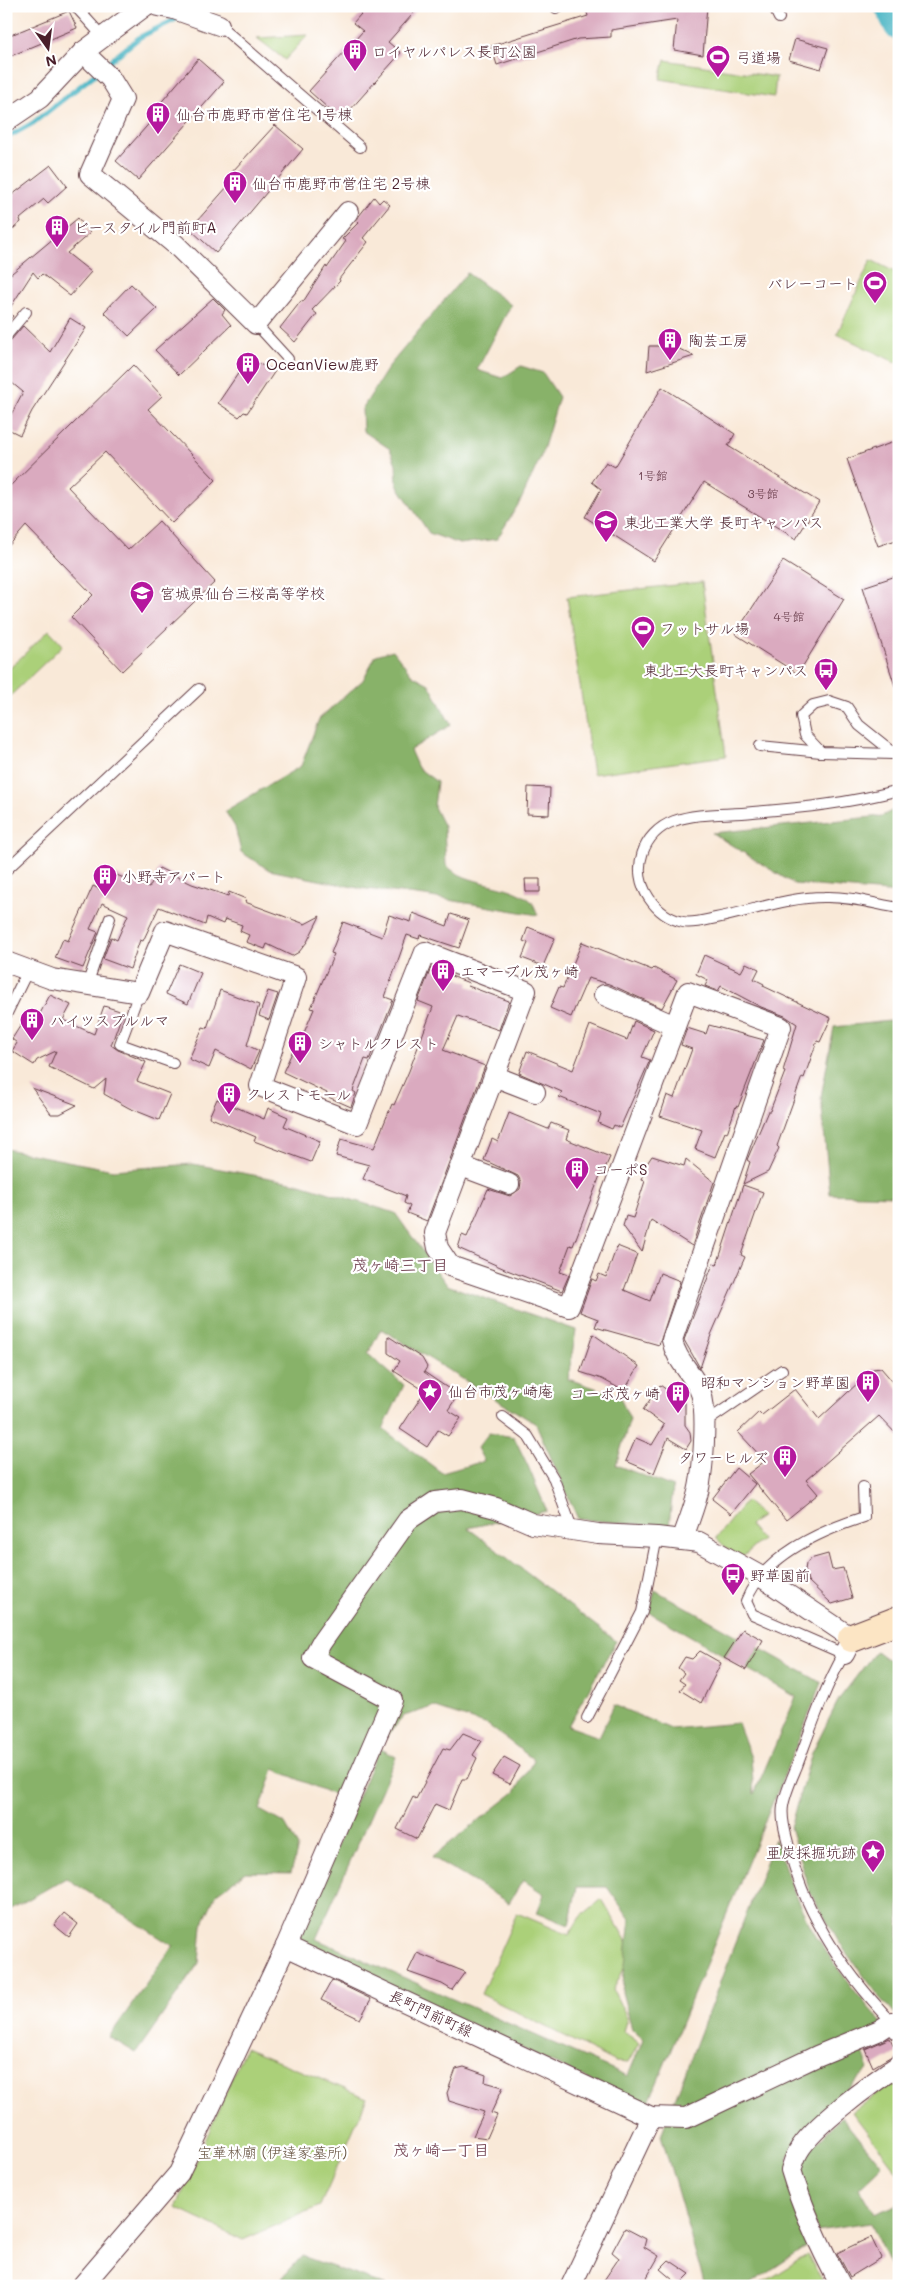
<svg xmlns="http://www.w3.org/2000/svg" width="905" height="2292" font-family="Mali,'Klee One',sans-serif">
  <style>
    .green { fill: #abd079; stroke: #7a7852 }
    .forest { fill: #88b269; stroke: #69684a }
    .lines { fill: none; stroke-linecap: round; stroke-linejoin: round }
    .stream { stroke: #47b4c3; stroke-width: 5 }
    .river { stroke: #47b4c3; stroke-width: 31 }
    .building { fill: #daaabf }
    .lane-casing { stroke: #643d45; stroke-width: 12 }
    .street-casing { stroke: #643d45; stroke-width: 22 }
    .secondary-casing { stroke: #643d45; stroke-width: 30 }
    .lane { stroke: #fff; stroke-width: 10 }
    .street { stroke: #fff; stroke-width: 20 }
    .secondary { stroke: #fce5c4; stroke-width: 28 }
    .labels { text-anchor: middle; dominant-baseline: central; stroke-width: 4.5; stroke-linejoin: round; paint-order: stroke }
    .number-label { font-size: 12px; fill: #6e4250 }
    .poi-label { font-size: 15px; fill: #4a1f2b; stroke: #fff; text-anchor: start }
    .street-label { font-size: 15px; fill: #4a1f2b; stroke: #fff }
    .park-label { font-size: 15px; fill: #675442; stroke: #fff }
    .neighbourhood-label { font-size: 16px; font-weight: bold; fill: #7c505f; stroke: #fff }
  </style>
  <rect width="100%" height="100%" fill="#fff"/>
  <filter id="ink" filterUnits="userSpaceOnUse"><feTurbulence type="fractalNoise" baseFrequency=".02" numOctaves="2"/><feDisplacementMap in="SourceGraphic" scale="10" xChannelSelector="R" yChannelSelector="G"/><feConvolveMatrix kernelMatrix="1 2 1 2 8 2 1 2 1" color-interpolation-filters="sRGB"/></filter>
  <filter id="wash" filterUnits="userSpaceOnUse"><feTurbulence type="fractalNoise" baseFrequency=".0096" numOctaves="4" result="noise"/><feDisplacementMap in="SourceGraphic" scale="20" xChannelSelector="R" yChannelSelector="G"/><feGaussianBlur stdDeviation="1.12" result="paint"/><feColorMatrix in="noise" values="0 0 0 0 0 0 0 0 0 0 0 0 0 0 0 0 0 1.4 0 .05"/><feComposite in="paint" operator="in"/></filter>
  <g filter="url(#wash)">
    <rect width="100%" height="100%" fill="#f9e9d8"/>
    <g class="green">
      <polygon points="308,35 285,60 257,38"/>
      <polygon points="665,60 776,77 774,97 660,79"/>
      <polygon points="871,260 899,274 899,364 837,334"/>
      <polygon points="702,582 726,756 593,774 567,597"/>
      <polygon points="49,630 63,645 6,700 6,672"/>
      <polygon points="746,1501 762,1516 749,1525 762,1540 739,1560 716,1538"/>
      <polygon points="602,1899 633,1952 613,1990 627,2018 623,2031 639,2043 628,2063 615,2062 481,1994 517,1913 569,1935 580,1917"/>
      <polygon points="245,2048 367,2098 320,2206 243,2240 176,2208"/>
      <polygon points="899,2077 899,2174 852,2112"/>
      <polygon points="807,2255 826,2286 757,2286"/>
    </g>
    <g class="forest">
      <polygon points="467,273 511,305 477,370 502,378 521,366 543,373 559,397 542,454 521,500 497,539 460,544 429,533 397,485 396,464 390,449 363,431 362,409 390,365"/>
      <path d="M393 650 412 675 429 684 451 725 410 750 418 768 437 782 434 807 444 827 446 865C467 887 509 881 531 901 534 904 536 911 538 915L425 896 358 888 269 870 241 852 235 827 225 811 301 766 319 719 363 680 376 655Z"/>
      <polygon points="899,807 899,893 794,884 712,833 882,816"/>
      <polygon points="899,1020 899,1192 894,1196 830,1194 821,1097 834,1027"/>
      <polygon points="6,1149 113,1170 193,1164 297,1183 395,1213 447,1285 576,1330 568,1379 619,1396 630,1419 616,1465 673,1487 669,1527 578,1519 536,1424 381,1329 368,1354 404,1385 383,1429 442,1473 484,1461 477,1448 489,1433 514,1437 528,1466 547,1511 468,1528 616,1641 568,1726 599,1737 614,1705 671,1729 738,1723 751,1758 754,1794 796,1697 649,1612 655,1590 822,1683 647,2107 295,1942 379,1748 396,1757 316,1939 628,2076 643,2039 632,2029 622,1992 630,1919 607,1887 577,1887 569,1925 537,1913 544,1894 523,1880 509,1903 432,1857 515,1792 534,1760 488,1725 433,1707 404,1716 337,1796 274,1769 260,1810 285,1824 298,1847 291,1873 246,1872 216,1894 202,1925 199,1963 136,2053 109,2037 173,1946 66,1878 6,1912"/>
      <polygon points="876,1651 899,1668 899,2018 879,1996 845,1951 810,1893 790,1827 812,1753 839,1699"/>
      <path d="M775 1839C783 1860 789 1881 798 1901 819 1948 855 1993 889 2031L861 2047 869 2069 824 2110 788 2158 810 2244 747 2286H705L661 2135Z"/>
      <polygon points="842,2117 882,2166 859,2188 874,2214 899,2204 899,2285 870,2223 817,2231 797,2173 808,2151"/>
      <polygon points="302,2256 387,2286 275,2286"/>
    </g>
    <g class="lines">
      <g class="stream">
        <polyline points="200,11 224,6"/>
        <polyline points="104,66 140,37 178,18"/>
        <polyline points="6,138 33,123 98,72"/>
      </g>
      <polyline class="river" points="890,6 899,25"/>
    </g>
    <g id="blocks">
      <g class="building">
        <polygon points="368,6 420,6 388,42 401,53 341,120 309,91 363,31 353,23"/>
        <polygon points="585,6 707,6 703,55 674,50 677,20 611,30 611,37 578,39 497,65 491,46 588,16"/>
        <polygon points="69,11 77,28 6,58 6,37"/>
        <polygon points="795,39 828,48 821,69 789,60"/>
        <polygon points="198,59 224,82 138,180 116,161 161,110 158,106"/>
        <polygon points="275,125 303,149 216,253 190,229 235,178 232,172"/>
        <polygon points="51,165 67,186 48,203 44,199 20,219 21,222 6,235 6,194 8,198"/>
        <polygon points="374,197 379,203 383,199 390,205 363,238 368,242 339,279 340,281 312,310 317,314 295,342 280,328 301,301 303,302 326,266 327,268 346,241 342,239 359,222 357,220 359,216"/>
        <polygon points="78,218 90,233 67,253 91,272 70,296 42,274 38,278 33,272 8,311 13,316 6,325 6,278"/>
        <polygon points="131,284 157,309 129,336 104,312"/>
        <polygon points="213,298 225,310 222,314 231,325 179,375 155,350"/>
        <polygon points="70,318 86,328 32,411 20,435 6,428 6,424 23,392 6,378 6,343 11,340 23,326 50,352"/>
        <polygon points="649,346 673,346 694,356 647,371"/>
        <polygon points="248,359 275,371 247,413 244,412 239,417 218,403"/>
        <polygon points="133,365 162,396 148,409 216,480 172,523 105,452 68,487 128,550 159,521 215,582 122,671 71,617 93,595 26,526 6,549 6,490"/>
        <polygon points="662,387 735,434 728,446 819,502 796,539 704,482 654,561 585,517 601,489 592,482 606,462 615,467"/>
        <polygon points="899,440 899,539 878,546 847,459"/>
        <polygon points="783,561 844,599 798,674 735,634"/>
        <polygon points="899,575 899,688 896,689 863,587"/>
        <polygon points="528,787 550,788 549,815 527,814"/>
        <polygon points="159,868 192,884 228,896 229,892 246,899 245,902 305,924 320,916 307,942 299,952 292,956 267,944 265,949 246,942 249,935 240,931 242,925 225,919 223,924 207,917 205,925 159,907 143,941 140,940 130,969 103,959 111,937 117,940 128,915 102,903 90,929 98,932 83,968 55,958 63,939 68,941 93,886 106,892 114,874 149,888"/>
        <polygon points="525,879 540,879 540,892 526,892"/>
        <polygon points="413,913 447,926 451,914 469,920 459,948 420,935 419,939 407,935 385,997 393,1000 369,1060 365,1059 353,1091 356,1093 351,1107 326,1096 327,1093 283,1072 295,1046 298,1047 314,1009 311,1008 334,954 331,953 343,922 382,937 389,915 411,922"/>
        <polygon points="528,927 555,938 543,966 522,958 528,943 523,941"/>
        <polygon points="582,942 652,970 654,968 677,980 662,1008 609,984 588,978 571,1017 550,1008 559,987 563,988"/>
        <polygon points="704,955 741,972 746,963 759,969 754,979 764,984 763,986 831,1018 820,1042 817,1041 804,1078 802,1077 777,1146 779,1148 768,1172 743,1184 750,1162 747,1160 768,1111 770,1111 785,1072 783,1071 797,1024 785,1016 761,1007 721,986 718,991 705,986 708,980 696,974"/>
        <polygon points="179,964 201,973 188,1004 166,994"/>
        <polygon points="431,968 469,983 468,986 509,1001 499,1030 458,1016 443,1050 485,1066 427,1221 407,1213 410,1206 404,1203 406,1196 363,1179 369,1165 336,1156 341,1139 374,1148 392,1104 394,1105 409,1071 433,1007 418,1001"/>
        <polygon points="220,990 259,1005 247,1045 259,1051 251,1069 216,1051 209,1068 189,1059 203,1027 207,1028"/>
        <polygon points="268,991 278,994 269,1020 259,1016"/>
        <polygon points="50,995 71,1005 63,1020 94,1034 104,1006 123,1012 111,1045 118,1050 146,1062 137,1081 170,1094 159,1120 129,1108 104,1094 106,1079 94,1089 49,1067 56,1051 37,1060 34,1065 12,1051 17,1043 12,1039 27,1015 36,1021"/>
        <polygon points="634,1021 654,1030 642,1057 650,1060 620,1128 614,1125 612,1129 598,1123 601,1114 559,1097 562,1092 519,1073 527,1051 573,1070 590,1025 627,1040"/>
        <polygon points="709,1025 764,1040 738,1107 736,1106 727,1133 725,1132 715,1157 695,1149 702,1130 660,1116 667,1095 674,1098 692,1049 681,1045 687,1028 706,1034"/>
        <polygon points="32,1088 77,1105 60,1114 51,1114"/>
        <polygon points="217,1099 264,1119 268,1108 288,1117 284,1126 320,1141 311,1162 254,1141 256,1137 209,1117"/>
        <polygon points="509,1113 548,1129 551,1123 569,1130 566,1139 610,1157 603,1173 601,1173 573,1246 570,1245 560,1272 569,1275 562,1291 507,1270 458,1248 462,1235 467,1237 488,1189 510,1196 520,1189 521,1182 518,1176 484,1160 492,1139 498,1142"/>
        <polygon points="652,1156 684,1166 686,1159 714,1182 692,1246 651,1220 642,1252 623,1226 626,1216 633,1218 645,1181 642,1180 646,1165"/>
        <polygon points="743,1185 763,1192 741,1255 745,1257 711,1335 700,1368 684,1340 713,1264 717,1265"/>
        <polygon points="617,1246 637,1254 624,1290 650,1301 660,1273 680,1281 659,1345 595,1327 598,1319 580,1312 592,1279 596,1281 599,1274 606,1277"/>
        <polygon points="593,1334 639,1366 624,1391 602,1379 580,1372"/>
        <polygon points="388,1336 422,1358 427,1367 424,1372 458,1395 448,1410 461,1418 448,1436 438,1430 427,1447 400,1429 425,1391 394,1371 400,1361 388,1353"/>
        <polygon points="881,1368 899,1389 899,1437 879,1416 806,1480 818,1494 786,1520 748,1474 765,1461 738,1432 759,1412 762,1415 795,1389 819,1419 873,1369"/>
        <polygon points="660,1385 685,1403 685,1425 690,1432 691,1441 686,1449 668,1438 654,1473 626,1461 636,1438 652,1445 664,1425 643,1410"/>
        <polygon points="736,1468 755,1484 731,1514 712,1499"/>
        <polygon points="828,1554 832,1570 843,1568 852,1598 832,1604 808,1581 805,1570 806,1564 810,1559"/>
        <polygon points="743,1629 763,1640 746,1670 724,1658"/>
        <polygon points="700,1651 721,1663 701,1703 680,1690 685,1684 679,1680 684,1673 678,1668 685,1657 692,1659"/>
        <polygon points="463,1733 482,1741 473,1755 477,1758 467,1779 462,1779 449,1810 435,1804 417,1839 397,1829 413,1797 416,1799 443,1748 450,1750"/>
        <polygon points="504,1757 520,1766 510,1784 492,1775"/>
        <polygon points="64,1913 78,1924 69,1937 54,1925"/>
        <polygon points="417,1953 465,1972 452,1990 442,1984 408,1972"/>
        <polygon points="332,1980 371,1999 360,2019 321,2000"/>
        <polygon points="890,2038 897,2053 873,2067 865,2049"/>
        <polygon points="464,2067 486,2075 485,2082 503,2087 491,2113 497,2115 487,2138 473,2136 484,2112 449,2101 447,2093 456,2069"/>
        <polygon points="625,2228 646,2239 644,2247 659,2256 642,2286 600,2286 619,2258 612,2252"/>
        <polygon points="871,2237 881,2258 850,2277 837,2253"/>
        <polygon points="669,2260 690,2274 679,2285 660,2269"/>
      </g>
    </g>
  </g>
  <g filter="url(#ink)">
    <use href="#blocks" fill-opacity="0" stroke="#643d45" stroke-width="1"/>
    <g class="lines">
      <defs>
        <g id="lane">
          <polyline points="75,6 103,37"/>
          <polyline points="773,6 779,18"/>
          <polyline points="556,8 560,6"/>
          <polyline points="219,25 360,147"/>
          <polyline points="256,324 288,359"/>
          <polyline points="6,336 26,312"/>
          <polyline points="760,746 821,752 893,754"/>
          <polyline points="821,752 805,735 801,716 813,705 829,701 847,707 859,725 899,757"/>
          <path d="M899 790C851 803 802 808 753 812 728 815 698 812 674 821 642 833 630 870 649 898 657 910 669 919 683 922 693 924 706 920 716 918 752 911 788 897 824 897 849 896 875 904 899 908"/>
          <polyline points="6,870 199,689"/>
          <polyline points="87,985 110,918"/>
          <polyline points="139,993 120,1044 173,1063"/>
          <polyline points="6,1015 28,970"/>
          <polyline points="503,1417 528,1436 554,1479 573,1531"/>
          <polyline points="706,1422 782,1370"/>
          <path d="M863 1487 864 1517C820 1531 764 1556 746 1601L752 1614 844 1654C824 1689 811 1728 797 1766 792 1778 785 1793 783 1806 781 1818 785 1832 788 1843 803 1912 844 1972 892 2022"/>
          <polyline points="587,1718 642,1612 657,1537"/>
        </g>
        <g id="street">
          <polyline points="158,6 174,9 219,25"/>
          <polyline points="83,52 110,78 123,99 90,174 176,245 256,324 348,212"/>
          <polyline points="6,121 40,98 83,52 145,6"/>
          <path d="M6 962 52 979 139 993 165 931 296 977 260 1086 357 1124 425 952 526 991 435 1233 438 1248 450 1266 569 1307 688 992 781 1027 672 1340C676 1361 693 1373 701 1393 708 1413 703 1475 697 1496 693 1511 687 1526 682 1540"/>
          <polyline points="604,995 675,1026"/>
          <polyline points="494,1076 535,1092"/>
          <polyline points="461,1166 509,1184"/>
          <polyline points="844,1654 852,1638 760,1576 699,1542 657,1537 598,1534 533,1524 496,1508 462,1499 435,1502 408,1520 321,1643 313,1658 392,1700 286,1946 651,2117 686,2118 817,2056 880,2030 892,2022 899,2030"/>
          <path d="M840 2284C820 2247 803 2210 791 2170 793 2164 795 2157 798 2152 812 2126 873 2082 899 2065"/>
          <polyline points="82,2286 179,2173 286,1946"/>
          <polyline points="571,2286 651,2117"/>
        </g>
        <polyline id="secondary" points="852,1638 899,1620"/>
      </defs>
      <use href="#lane" class="lane-casing"/>
      <use href="#street" class="street-casing"/>
      <use href="#secondary" class="secondary-casing"/>
      <use href="#lane" class="lane"/>
      <use href="#street" class="street"/>
      <use href="#secondary" class="secondary"/>
    </g>
  </g>
  <defs>
    <symbol id="building-pin" viewBox="-11 -11 22 30"><path d="M0 17L-7.5 6A9.5 9.5 0 1 1 7.5 6Z" fill="#b5179e" stroke="#fff"/><path d="M-4-6H4V6H1V3H-1V6H-4ZM-2.5-4.3h1.7v1.8h-1.7ZM.8-4.3h1.7v1.8H.8ZM-2.5-1h1.7V.8h-1.7ZM.8-1h1.7V.8H.8Z" fill="#fff"/></symbol>
    <symbol id="stadium-pin" viewBox="-11 -11 22 30"><path d="M0 17L-7.5 6A9.5 9.5 0 1 1 7.5 6Z" fill="#b5179e" stroke="#fff"/><path d="M0-5a6.5 5 0 1 0 0 10a6.5 5 0 1 0 0-10ZM-3.5-1.8h7v3.6h-7Z" fill="#fff"/></symbol>
    <symbol id="university-pin" viewBox="-11 -11 22 30"><path d="M0 17L-7.5 6A9.5 9.5 0 1 1 7.5 6Z" fill="#b5179e" stroke="#fff"/><path d="M0-5L7-2L0 1L-7-2ZM-4 1L0 2.5L4 1V4Q0 6-4 4Z" fill="#fff"/></symbol>
    <symbol id="school-pin" viewBox="-11 -11 22 30"><path d="M0 17L-7.5 6A9.5 9.5 0 1 1 7.5 6Z" fill="#b5179e" stroke="#fff"/><path d="M0-5L7-2L0 1L-7-2ZM-4 1L0 2.5L4 1V4Q0 6-4 4Z" fill="#fff"/></symbol>
    <symbol id="bus-pin" viewBox="-11 -11 22 30"><path d="M0 17L-7.5 6A9.5 9.5 0 1 1 7.5 6Z" fill="#b5179e" stroke="#fff"/><path d="M-5-6H5V4H4V6H2V4H-2V6H-4V4H-5ZM-3.5-4V0h7V-4ZM-3.5 1.2v1.5H-2V1.2ZM2 1.2v1.5H3.5V1.2Z" fill="#fff"/></symbol>
    <symbol id="sight-pin" viewBox="-11 -11 22 30"><path d="M0 17L-7.5 6A9.5 9.5 0 1 1 7.5 6Z" fill="#b5179e" stroke="#fff"/><path d="M0-6L1.8-2.2L6-1.7L2.9 1.2L3.7 5.4L0 3.3L-3.7 5.4L-2.9 1.2L-6-1.7L-1.8-2.2Z" fill="#fff"/></symbol>
  </defs>
  <g fill-rule="evenodd">
    <use href="#building-pin" x="341" y="37" width="28" height="38"/>
    <use href="#stadium-pin" x="704" y="43" width="28" height="38"/>
    <use href="#building-pin" x="144" y="100" width="28" height="38"/>
    <use href="#building-pin" x="221" y="169" width="28" height="38"/>
    <use href="#building-pin" x="43" y="213" width="28" height="38"/>
    <use href="#stadium-pin" x="861" y="269" width="28" height="38"/>
    <use href="#building-pin" x="656" y="326" width="28" height="38"/>
    <use href="#building-pin" x="234" y="350" width="28" height="38"/>
    <use href="#university-pin" x="592" y="508" width="28" height="38"/>
    <use href="#school-pin" x="128" y="579" width="28" height="38"/>
    <use href="#stadium-pin" x="629" y="614" width="28" height="38"/>
    <use href="#bus-pin" x="812" y="656" width="28" height="38"/>
    <use href="#building-pin" x="91" y="862" width="28" height="38"/>
    <use href="#building-pin" x="429" y="957" width="28" height="38"/>
    <use href="#building-pin" x="18" y="1006" width="28" height="38"/>
    <use href="#building-pin" x="286" y="1029" width="28" height="38"/>
    <use href="#building-pin" x="215" y="1080" width="28" height="38"/>
    <use href="#building-pin" x="563" y="1155" width="28" height="38"/>
    <use href="#building-pin" x="854" y="1368" width="28" height="38"/>
    <use href="#sight-pin" x="416" y="1377" width="28" height="38"/>
    <use href="#building-pin" x="664" y="1379" width="28" height="38"/>
    <use href="#building-pin" x="771" y="1443" width="28" height="38"/>
    <use href="#bus-pin" x="719" y="1561" width="28" height="38"/>
    <use href="#sight-pin" x="859" y="1838" width="28" height="38"/>
  </g>
  <g class="labels">
    <g class="number-label">
      <text x="653" y="475">1号館</text>
      <text x="763" y="493">3号館</text>
      <text x="789" y="616">4号館</text>
    </g>
    <g class="poi-label">
      <text x="372" y="51">ロイヤルパレス長町公園</text>
      <text x="736" y="57">弓道場</text>
      <text x="176" y="114">仙台市鹿野市営住宅 1号棟</text>
      <text x="252" y="183">仙台市鹿野市営住宅 2号棟</text>
      <text x="74" y="227">ビースタイル門前町A</text>
      <text x="858" y="283" text-anchor="end">バレーコート</text>
      <text x="688" y="340">陶芸工房</text>
      <text x="266" y="364">OceanView鹿野</text>
      <text x="624" y="522">東北工業大学 長町キャンパス</text>
      <text x="160" y="593">宮城県仙台三桜高等学校</text>
      <text x="660" y="628">フットサル場</text>
      <text x="808" y="670" text-anchor="end">東北工大長町キャンパス</text>
      <text x="122" y="876">小野寺アパート</text>
      <text x="460" y="971">エマーブル茂ヶ崎</text>
      <text x="50" y="1020">ハイツスプルルマ</text>
      <text x="318" y="1043">シャトルクレスト</text>
      <text x="246" y="1094">クレストモール</text>
      <text x="594" y="1169">コーポS</text>
      <text x="850" y="1382" text-anchor="end">昭和マンション野草園</text>
      <text x="448" y="1391">仙台市茂ヶ崎庵</text>
      <text x="660" y="1393" text-anchor="end">コーポ茂ヶ崎</text>
      <text x="768" y="1457" text-anchor="end">タワーヒルズ</text>
      <text x="750" y="1575">野草園前</text>
      <text x="856" y="1852" text-anchor="end">亜炭採掘坑跡</text>
    </g>
    <g class="street-label">
      <text transform="translate(431 2013) rotate(25)">長町門前町線</text>
    </g>
    <g class="park-label">
      <text x="272" y="2152">宝華林廟 (伊達家墓所)</text>
    </g>
    <g class="neighbourhood-label">
      <text x="400" y="1264">茂ヶ崎三丁目</text>
      <text x="441" y="2149">茂ヶ崎一丁目</text>
    </g>
  </g>
  <rect width="905" height="2292" fill="none" stroke="#fff" stroke-width="25"/>
  <g transform="translate(48 48) rotate(166)" stroke="#ffffff" stroke-width="4" paint-order="stroke">
  <path d="M0-4L9 19L0 12L-9 19Z" fill="#4a1f2b"/>
  <text y="-8" font-size="14" font-weight="bold" text-anchor="middle" fill="#4a1f2b">N</text>
  </g>
</svg>
